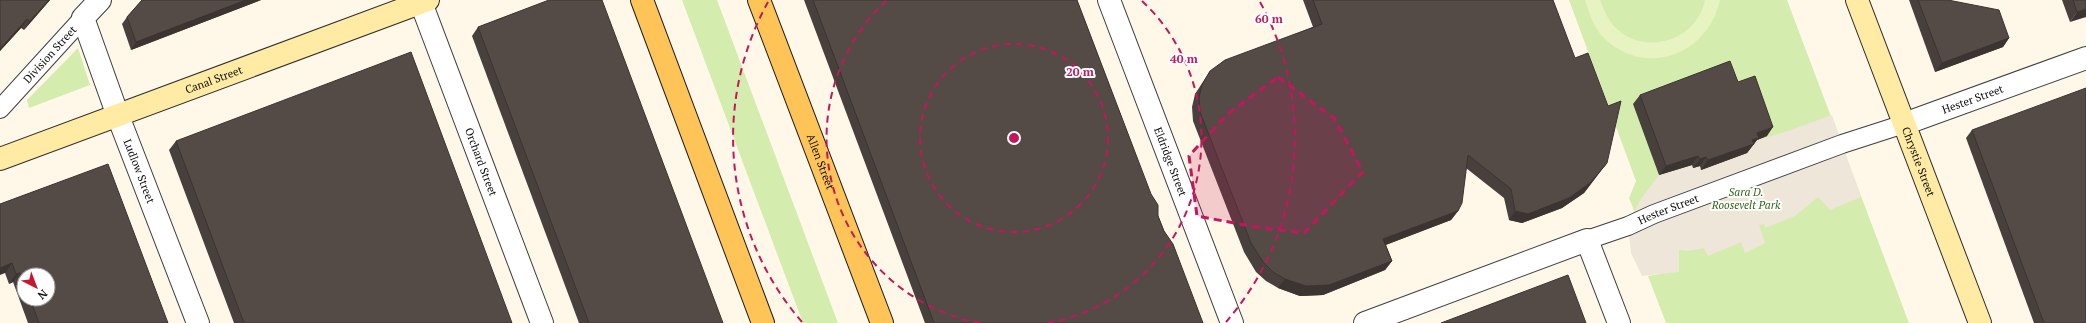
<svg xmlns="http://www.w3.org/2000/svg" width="2086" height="323" font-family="'PT Serif',serif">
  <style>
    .green { fill: #d5ecaf }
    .pitch { fill: #e7f3c1 }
    .plaza { fill: #eee6d8 }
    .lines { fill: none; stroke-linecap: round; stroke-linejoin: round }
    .pedestrian-casing { stroke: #3e3e3e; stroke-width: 20 }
    .minor-casing { stroke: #3e3e3e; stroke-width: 24 }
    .secondary-casing { stroke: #2d2d2d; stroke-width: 24 }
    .primary-casing { stroke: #1c1c1c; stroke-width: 24 }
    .pedestrian { stroke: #fff; stroke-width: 18 }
    .minor { stroke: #fff; stroke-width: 22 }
    .secondary { stroke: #ffeba3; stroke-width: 22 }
    .primary { stroke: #ffc458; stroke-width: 22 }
    .wall { fill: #48403c; fill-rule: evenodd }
    .shaded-wall { fill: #3b3431 }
    .building { fill: #544a46; stroke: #3b3431 }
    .marked { fill: #c2185b; fill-opacity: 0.2; stroke: #c2185b; stroke-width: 3; stroke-dasharray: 8 5; stroke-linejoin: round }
    .ring { fill: none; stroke: #c2185b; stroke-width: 2; stroke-dasharray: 7 5 }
    .labels { text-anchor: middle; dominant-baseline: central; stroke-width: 4; stroke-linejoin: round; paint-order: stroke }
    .street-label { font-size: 11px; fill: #0b0b0b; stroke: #fff }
    .park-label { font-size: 11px; font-style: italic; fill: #306716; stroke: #fff }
    .centre { fill: #c2185b; stroke: #fff; stroke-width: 2 }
    .ring-label { font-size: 12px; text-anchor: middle; font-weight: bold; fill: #c2185b; stroke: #fff; stroke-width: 4; stroke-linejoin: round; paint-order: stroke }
  </style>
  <rect width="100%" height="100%" fill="#fff8e8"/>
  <g class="green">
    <polygon points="682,0 717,0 838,323 803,323"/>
    <polygon points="1569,0 1787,0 1909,323 1666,323 1648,276 1660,274 1629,198 1636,181"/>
    <polygon points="78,48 90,85 29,108 27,100"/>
  </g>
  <path class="pitch" d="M1585 0H1600C1604 10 1608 20 1615 27 1644 57 1697 41 1705 0H1720C1708 56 1643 79 1602 36 1593 26 1589 12 1585 0Z"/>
  <polygon class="plaza" points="1832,115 1861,197 1830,210 1818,197 1795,216 1765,228 1764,224 1759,225 1765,243 1745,253 1741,242 1708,256 1704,248 1689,251 1679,250 1679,272 1642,276 1631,253 1628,226 1640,200 1659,175 1692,165 1700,166 1701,169 1750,142 1785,132"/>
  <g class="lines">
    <defs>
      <g id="pedestrian">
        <path id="s1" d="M0 109 83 18"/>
        <path id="s2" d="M1587 240 1628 226 1654 214 1842 144 1904 124"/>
      </g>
      <g id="minor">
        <path id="s3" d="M100 0 83 18 118 116 198 323"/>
        <path id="s4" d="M420 0 542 323"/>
        <path id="s5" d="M1109 0 1232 323"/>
        <path id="s6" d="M1904 124 2086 58"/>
        <polyline points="1365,323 1587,240 1619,323"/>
      </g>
      <g id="secondary">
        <path id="s7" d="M1857 0 1980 323"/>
        <path id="s8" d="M0 159 428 0"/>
      </g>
      <g id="primary">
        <polyline points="642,0 763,323"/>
        <path id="s9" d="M759 0 882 323"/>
      </g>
    </defs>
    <use href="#pedestrian" class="pedestrian-casing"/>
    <use href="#minor" class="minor-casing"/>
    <use href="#secondary" class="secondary-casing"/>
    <use href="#primary" class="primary-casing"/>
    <use href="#pedestrian" class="pedestrian"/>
    <use href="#minor" class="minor"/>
    <use href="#secondary" class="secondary"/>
    <use href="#primary" class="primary"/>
  </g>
  <g class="wall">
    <polygon points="0,0 50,0 24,30 21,28 0,51"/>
    <polygon points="142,0 261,0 131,50 122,24 127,17"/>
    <polygon points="804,0 1077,0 1164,231 1203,323 925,323"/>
    <polygon points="1303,0 1553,0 1607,163 1600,172 1584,193 1562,208 1522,223 1509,220 1504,198 1466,168 1458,211 1451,220 1386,245 1392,261 1385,270 1323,295 1300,296 1278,288 1266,281 1256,272 1244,252 1193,121 1192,107 1195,94 1210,71 1313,27"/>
    <polygon points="1909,0 1948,0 2009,38 2003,47 1935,72"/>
    <polygon points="2062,0 2086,0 2070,22"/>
    <polygon points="478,27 723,323 579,323 472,36"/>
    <polygon points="1738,82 1767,136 1757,140 1747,153 1701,170 1700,166 1693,168 1692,165 1659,175 1633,104 1640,95"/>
    <polygon points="1972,130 2086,323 2034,323 1966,138"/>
    <polygon points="176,141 512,323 234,323 169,150"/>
    <path d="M0 204 168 323H28L13 282 9 284 5 273ZM24 275 48 299H24Z"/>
  </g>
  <g class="shaded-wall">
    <polygon points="49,0 50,0 24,30 30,21"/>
    <polygon points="246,0 261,0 131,50 136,42"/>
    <polygon points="2086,9 2086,17 2070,22 2077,12"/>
    <polygon points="27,19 21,28 0,51 0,49"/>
    <polygon points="2009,38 2003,47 1935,72 1942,63"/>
    <polygon points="1773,127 1767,136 1757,140 1747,153 1701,170 1708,160 1757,133"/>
    <polygon points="1698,156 1692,165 1659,175 1666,166"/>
    <polygon points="1706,157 1700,166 1693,168 1700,159"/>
    <polygon points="1607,163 1600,172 1584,193 1562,208 1522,223 1509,220 1515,211"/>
    <polygon points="1458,211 1451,220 1377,248 1383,239"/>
    <polygon points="1392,261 1385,270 1323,295 1300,296 1278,288 1285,279"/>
    <polygon points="12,263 5,273 0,275 0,268"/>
    <polygon points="20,273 13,282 9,284 16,274"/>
  </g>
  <g class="building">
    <polygon points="0,0 49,0 30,21 27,19 0,49"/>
    <polygon points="142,0 246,0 136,42 127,17"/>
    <polygon points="549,0 602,0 723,323 589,323 478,27"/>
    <polygon points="813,0 1077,0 1151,194 1158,205 1158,216 1164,231 1173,244 1203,323 934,323"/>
    <polygon points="1313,0 1553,0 1575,58 1588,53 1608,106 1621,101 1607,163 1590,183 1569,198 1528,214 1515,211 1511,189 1468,155 1462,203 1458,211 1383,239 1392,261 1329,285 1306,286 1285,279 1273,272 1263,262 1251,243 1200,112 1199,97 1202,85 1210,71 1225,60 1322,24"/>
    <polygon points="1918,0 1948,0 1999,10 2009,38 1942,63"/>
    <polygon points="2073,0 2086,0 2086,9 2077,12"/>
    <polygon points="411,52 512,323 244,323 176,141"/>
    <polygon points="1730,61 1738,82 1755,76 1773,127 1757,133 1759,138 1752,140 1754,144 1708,160 1706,157 1700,159 1698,156 1666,166 1640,95"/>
    <polygon points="2086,88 2086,323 2044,323 1972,130"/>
    <polygon points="108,164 168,323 39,323 30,299 48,299 48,275 24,275 24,284 20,273 16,274 12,263 0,268 0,204"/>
    <polygon points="1568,275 1586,323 1441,323"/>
  </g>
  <path class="marked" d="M1278 77 1335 119 1363 172 1304 233 1261 228 1197 216 1189 156 1227 114Z"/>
  <g class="ring">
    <circle cx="1014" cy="138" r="94"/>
    <path d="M980 323A188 188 0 0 1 886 1M1142 1A188 188 0 0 1 1048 323"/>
    <path d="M802 322A281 281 0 0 1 768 2M1260 2A281 281 0 0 1 1226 322"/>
  </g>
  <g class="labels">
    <g class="street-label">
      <text stroke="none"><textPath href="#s1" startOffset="74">Division Street</textPath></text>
      <text stroke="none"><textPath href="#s8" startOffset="228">Canal Street</textPath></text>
      <text stroke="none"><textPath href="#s6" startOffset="73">Hester Street</textPath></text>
      <text stroke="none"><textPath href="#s4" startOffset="173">Orchard Street</textPath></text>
      <text stroke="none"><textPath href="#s5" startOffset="173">Eldridge Street</textPath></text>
      <text stroke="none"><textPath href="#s9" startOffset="173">Allen Street</textPath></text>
      <text stroke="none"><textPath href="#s7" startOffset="173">Chrystie Street</textPath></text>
      <text stroke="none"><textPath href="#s3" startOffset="188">Ludlow Street</textPath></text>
      <text stroke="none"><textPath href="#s2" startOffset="87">Hester Street</textPath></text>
    </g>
    <g class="park-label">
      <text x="1746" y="192">Sara D.<tspan x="1746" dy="13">Roosevelt Park</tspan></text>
    </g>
  </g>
  <circle cx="1014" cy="138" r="6" class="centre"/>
  <g class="ring-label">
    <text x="1269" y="23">60 m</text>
    <text x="1184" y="63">40 m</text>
    <text x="1080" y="76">20 m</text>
  </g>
  <g transform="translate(36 287) rotate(138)"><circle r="19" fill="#ffffff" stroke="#9d9d9d"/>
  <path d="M0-3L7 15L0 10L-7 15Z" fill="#c61733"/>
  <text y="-6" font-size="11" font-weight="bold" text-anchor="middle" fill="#0b0b0b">N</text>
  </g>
</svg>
